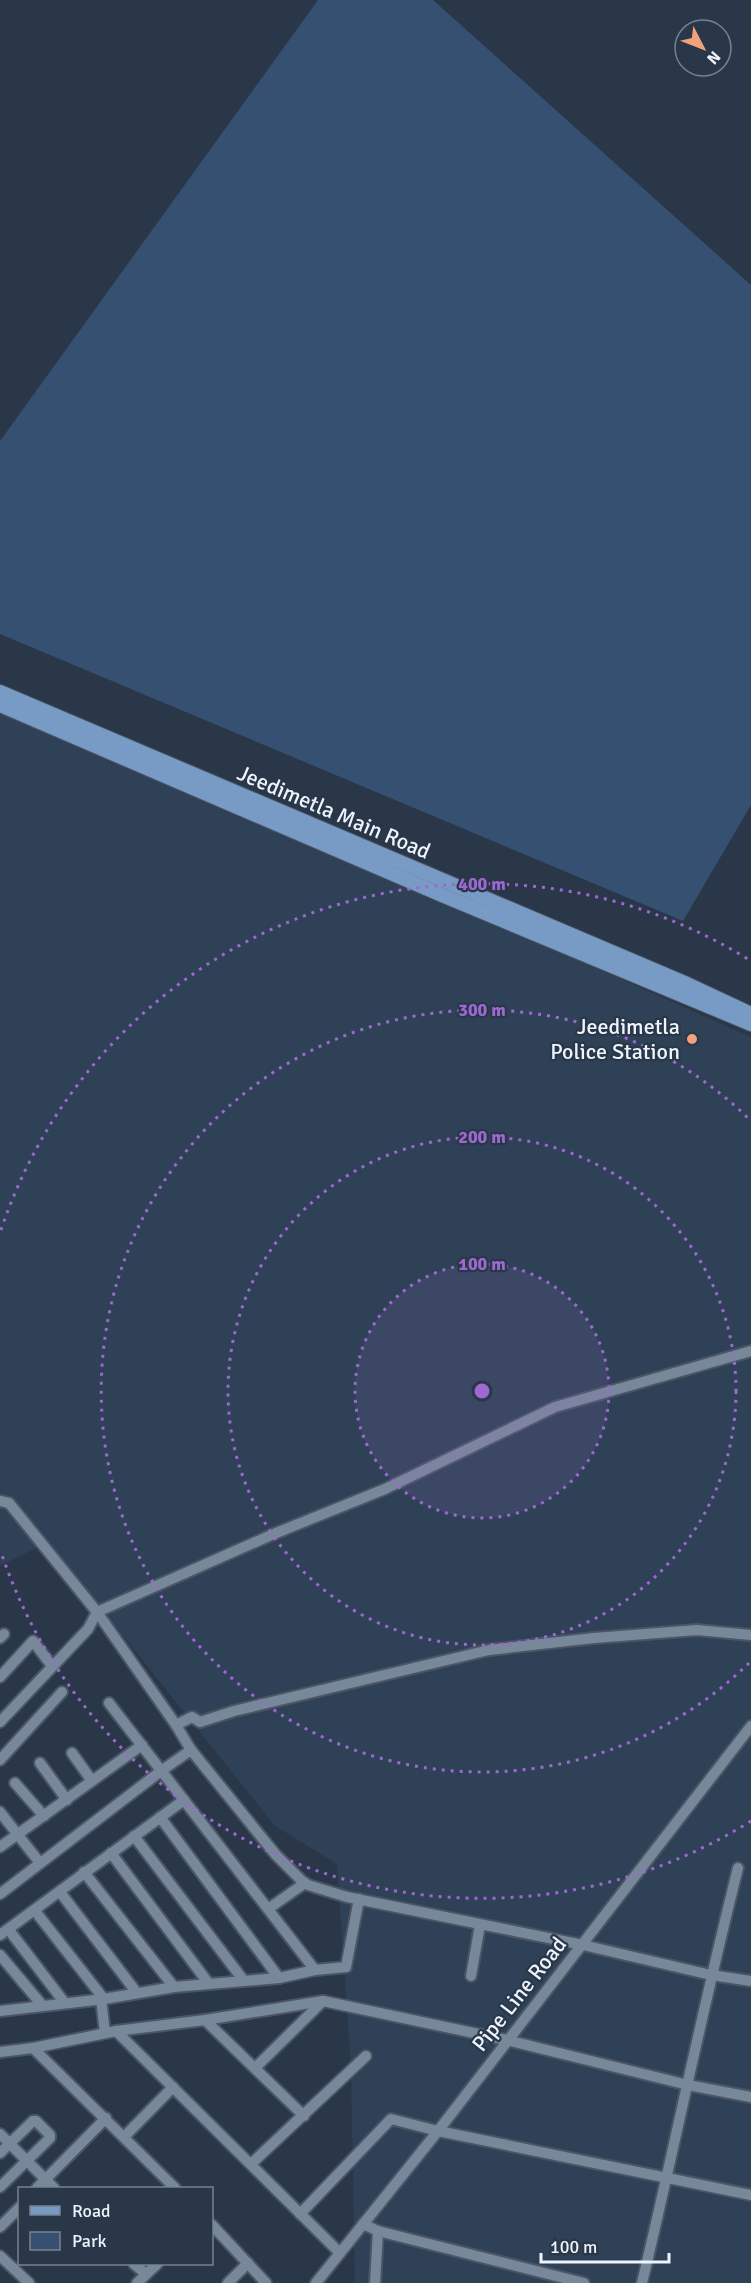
<svg xmlns="http://www.w3.org/2000/svg" width="751" height="2283" font-family="Signika,sans-serif">
  <style>
    .built { fill: #2f4156 }
    .green { fill: #355070 }
    .lines { fill: none; stroke-linecap: round; stroke-linejoin: round }
    .minor-casing { stroke: #4b5664; stroke-width: 14 }
    .major-casing { stroke: #4b5664; stroke-width: 16 }
    .minor { stroke: #78889b; stroke-width: 10 }
    .major { stroke: #779bc4; stroke-width: 14 }
    .ring { fill: none; stroke: #9d68d2; stroke-width: 3; stroke-dasharray: 3 6 }
    .poi-dot { fill: #f1a27b; stroke: #2a3748; stroke-width: 2 }
    .labels { text-anchor: middle; dominant-baseline: central; stroke-width: 4.5; stroke-linejoin: round; paint-order: stroke }
    .street-label { font-size: 22px; fill: #edf4fd; stroke: #2a3748 }
    .poi-label { font-size: 22px; fill: #edf4fd; stroke: #2a3748; text-anchor: end }
    .centre { fill: #9d68d2; stroke: #2a3748; stroke-width: 3 }
    .ring-label { font-size: 18px; text-anchor: middle; font-weight: bold; fill: #9d68d2; stroke: #2a3748; stroke-width: 4.5; stroke-linejoin: round; paint-order: stroke }
  </style>
  <rect width="100%" height="100%" fill="#2a3748"/>
  <polygon class="built" points="0,702 751,1037 751,2283 355,2283 351,2069 337,1864 275,1826 48,1542 0,1566"/>
  <polygon class="green" points="318,0 433,0 751,285 751,805 683,921 0,634 0,441"/>
  <g class="lines">
    <defs>
      <g id="minor">
        <polyline points="0,1501 9,1503 97,1612 88,1629 0,1722"/>
        <polyline points="0,1638 4,1634"/>
        <polyline points="0,1677 33,1641 52,1666"/>
        <polyline points="109,1703 315,1970"/>
        <polyline points="176,1725 192,1717 200,1722 234,1711 489,1650 594,1638 697,1630 751,1635"/>
        <polyline points="191,1750 276,1855 301,1880 308,1885 347,1897 583,1945 711,1975 751,1981"/>
        <polyline points="72,1753 92,1781"/>
        <polyline points="0,1760 62,1692"/>
        <polyline points="40,1763 67,1800"/>
        <polyline points="15,1783 44,1816"/>
        <polyline points="0,1812 40,1863"/>
        <polyline points="160,1817 279,1978"/>
        <polyline points="134,1836 244,1981"/>
        <polyline points="0,1847 142,1745"/>
        <polyline points="111,1853 209,1984"/>
        <polyline points="84,1872 174,1987"/>
        <polyline points="60,1892 137,1993"/>
        <polyline points="0,1894 161,1771 191,1750 176,1725 97,1612 276,1533 385,1489 555,1407 751,1351"/>
        <polyline points="268,1909 305,1883"/>
        <polyline points="35,1911 104,1999"/>
        <polyline points="9,1930 64,2002"/>
        <polyline points="0,1935 184,1800"/>
        <polyline points="0,1955 42,2005"/>
        <polyline points="471,1976 480,1925"/>
        <polyline points="101,1999 105,2033"/>
        <polyline points="0,2011 104,1999 174,1987 279,1978 315,1970 346,1967 359,1899"/>
        <polyline points="205,2020 304,2116"/>
        <polyline points="116,2031 340,2253"/>
        <polyline points="33,2048 175,2188"/>
        <polyline points="0,2052 33,2048 116,2031 205,2020 323,2001 507,2040 688,2085 751,2097"/>
        <polyline points="255,2068 323,2001"/>
        <polyline points="0,2134 54,2188"/>
        <polyline points="124,2137 173,2087"/>
        <polyline points="0,2153 33,2121 36,2121 50,2135 50,2138 0,2187"/>
        <polyline points="251,2164 366,2056"/>
        <polyline points="37,2188 106,2118"/>
        <polyline points="300,2214 391,2119 438,2131 751,2195"/>
        <polyline points="363,2224 378,2231 584,2283"/>
        <polyline points="212,2225 266,2283"/>
        <polyline points="0,2227 20,2207"/>
        <polyline points="0,2256 29,2283"/>
        <polyline points="134,2264 146,2274"/>
        <polyline points="137,2283 157,2264"/>
        <polyline points="228,2283 248,2263"/>
        <polyline points="316,2283 438,2131 751,1726"/>
        <polyline points="375,2283 378,2231"/>
        <path d="M642 2283C675 2145 703 2006 738 1868"/>
      </g>
      <g id="major">
        <polyline points="0,692 687,984 751,1014"/>
        <polyline points="0,705 442,895 751,1024"/>
      </g>
    </defs>
    <use href="#minor" class="minor-casing"/>
    <use href="#major" class="major-casing"/>
    <use href="#minor" class="minor"/>
    <use href="#major" class="major"/>
  </g>
  <circle cx="482" cy="1391" r="127" fill="#9d68d2" fill-opacity=".12"/>
  <g class="ring">
    <circle cx="482" cy="1391" r="127"/>
    <circle cx="482" cy="1391" r="254"/>
    <path d="M749 1663A381 381 0 1 1 749 1119"/>
    <path d="M751 1821A507 507 0 0 1 1 1552M1 1230A507 507 0 0 1 751 961"/>
  </g>
  <circle class="poi-dot" cx="692" cy="1039" r="6"/>
  <g class="labels">
    <g class="street-label">
      <text transform="translate(334 812) rotate(23)">Jeedimetla Main Road</text>
      <text transform="translate(519 1994) rotate(-52)">Pipe Line Road</text>
    </g>
    <g class="poi-label">
      <text x="680" y="1026">Jeedimetla<tspan x="680" dy="25">Police Station</tspan></text>
    </g>
  </g>
  <circle cx="482" cy="1391" r="9" class="centre"/>
  <g class="ring-label">
    <text x="482" y="890">400 m</text>
    <text x="482" y="1016">300 m</text>
    <text x="482" y="1143">200 m</text>
    <text x="482" y="1270">100 m</text>
  </g>
  <rect x="18" y="2187" width="195" height="78" fill="#2a3748" stroke="#788390" stroke-width="1.5"/>
  <rect x="30" y="2206" width="30" height="9" fill="#779bc4" stroke="#788390" stroke-width="1.5"/>
  <text x="72" y="2217" font-size="18" fill="#edf4fd">Road</text>
  <rect x="30" y="2232" width="30" height="18" fill="#355070" stroke="#788390" stroke-width="1.5"/>
  <text x="72" y="2247" font-size="18" fill="#edf4fd">Park</text>
  <g transform="translate(703 48) rotate(132)"><circle r="28" fill="#2a3748" stroke="#788390" stroke-width="1.5"/>
  <path d="M0-4.5L10 22L0 15L-10 22Z" fill="#f1a27b"/>
  <text y="-9" font-size="16" font-weight="bold" text-anchor="middle" fill="#edf4fd">N</text>
  </g>
  <path d="M541 2253v9h128v-9" fill="none" stroke="#edf4fd" stroke-width="3"/>
  <text x="550" y="2253" font-size="18" fill="#edf4fd" stroke="#2a3748" stroke-width="4.5" paint-order="stroke">100 m</text>
</svg>
